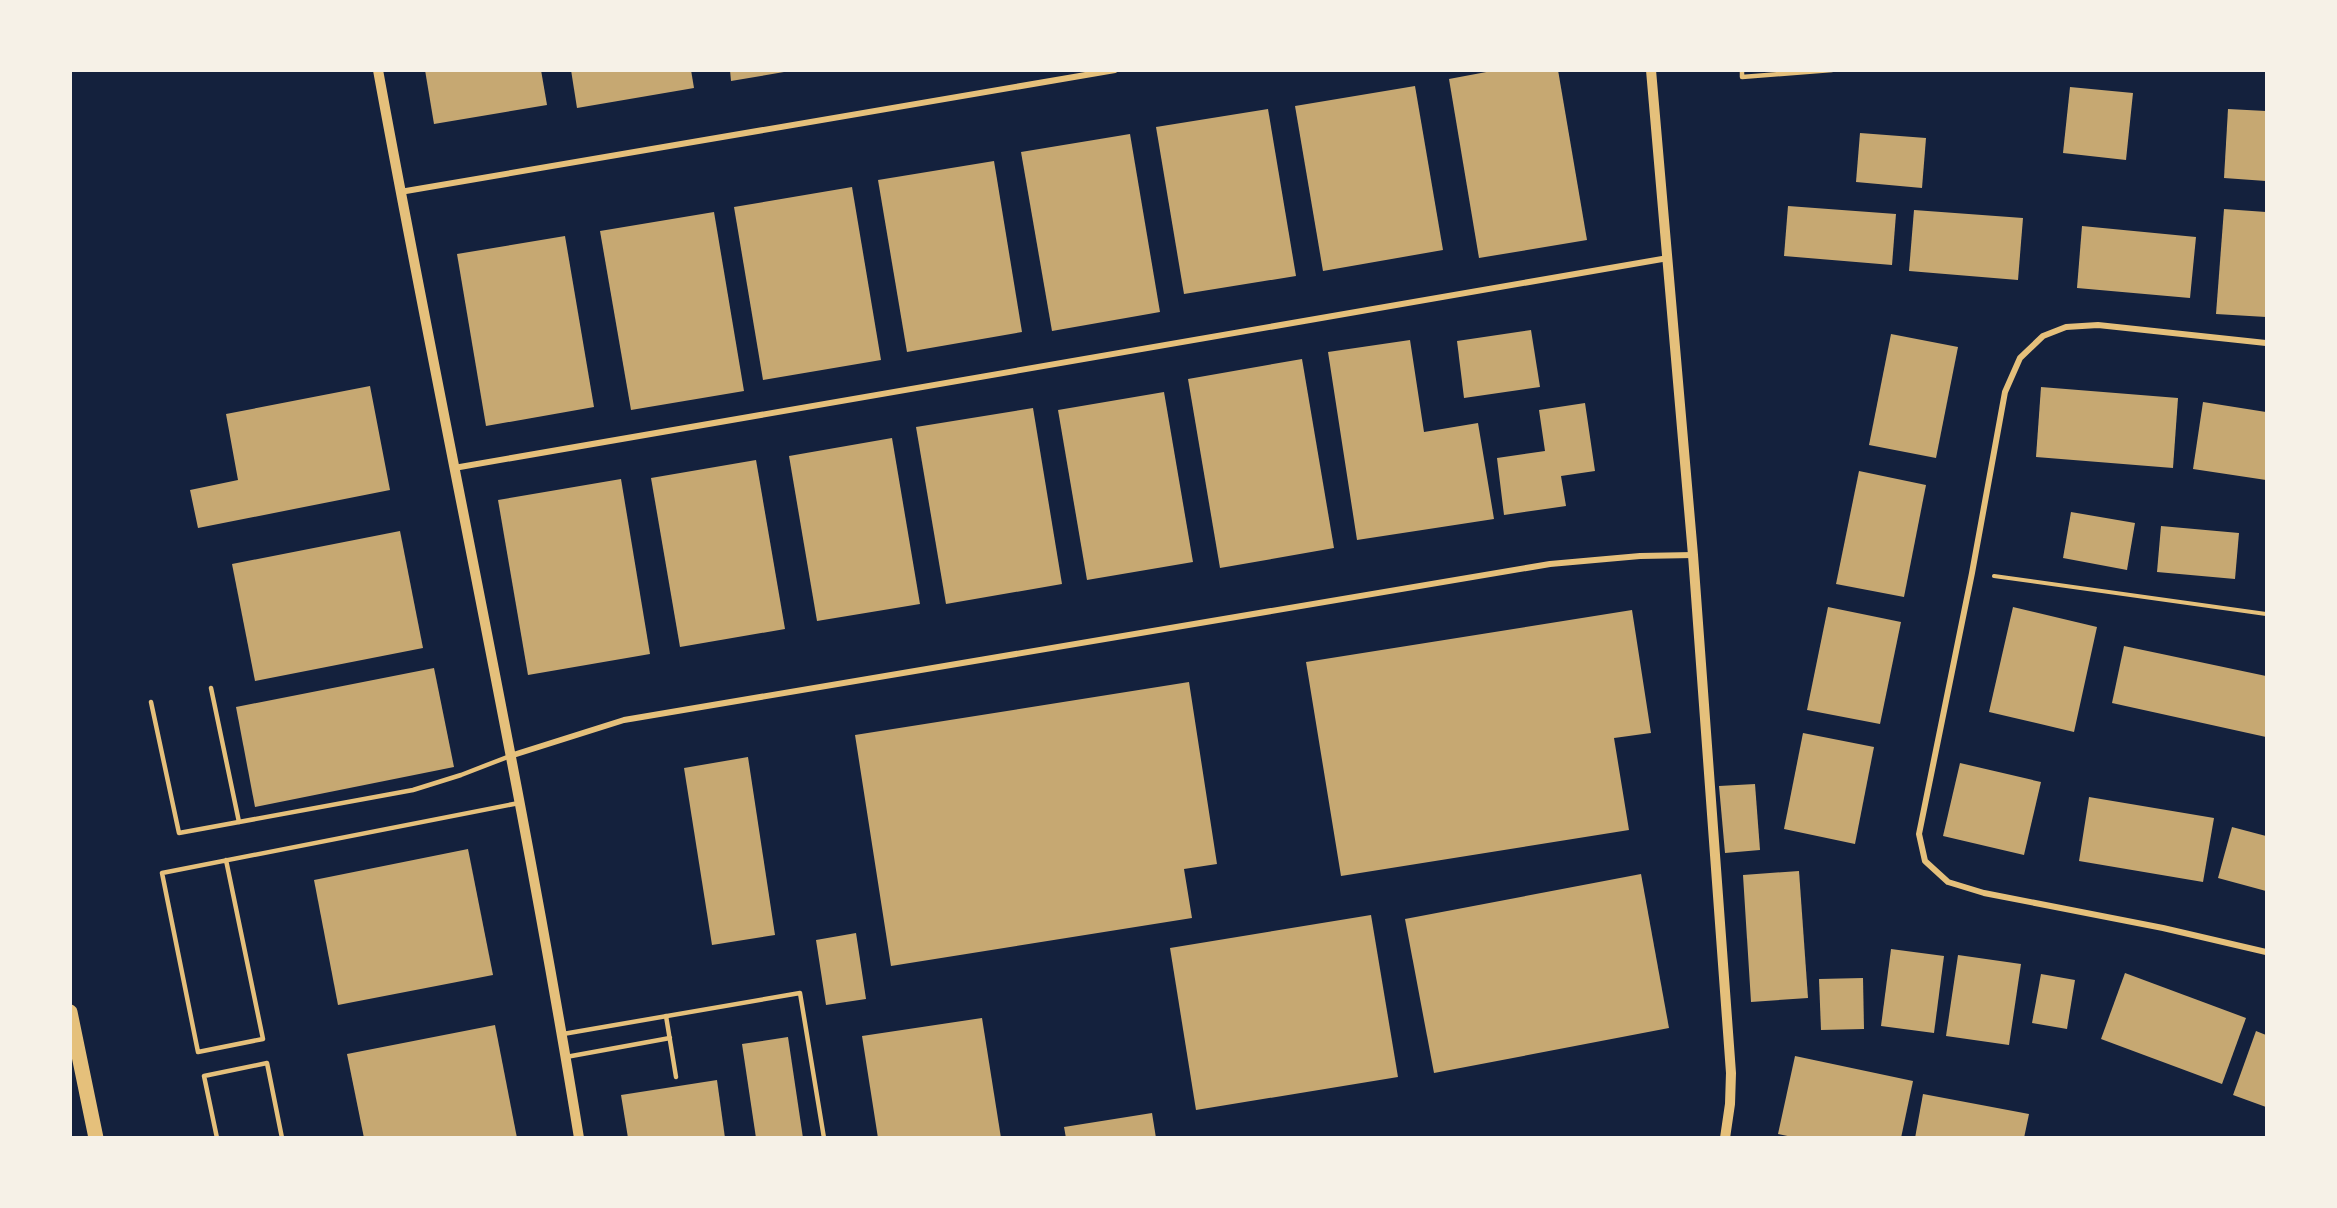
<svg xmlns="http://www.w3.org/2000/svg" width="2337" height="1208" font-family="'Sofia Sans Condensed',sans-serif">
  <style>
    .building { fill: #c6a872 }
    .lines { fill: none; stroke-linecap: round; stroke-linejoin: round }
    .path { stroke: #e5c07b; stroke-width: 4 }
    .service { stroke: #e5c07b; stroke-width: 4.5 }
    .minor { stroke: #e5c07b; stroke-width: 6 }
    .tertiary { stroke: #e5c07b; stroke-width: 10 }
    .primary { stroke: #e5c07b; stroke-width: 15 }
  </style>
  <rect width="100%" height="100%" fill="#14213d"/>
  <g class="building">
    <polygon points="425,70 541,70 547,105 434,124"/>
    <polygon points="571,70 691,70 694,88 577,108"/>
    <polygon points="730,70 784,70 784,72 731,81"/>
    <polygon points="1497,70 1558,70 1587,240 1479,258 1449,79"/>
    <polygon points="1415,86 1443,250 1323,271 1295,106"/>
    <polygon points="2070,87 2133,93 2126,160 2063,153"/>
    <polygon points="1268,109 1296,276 1184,294 1156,127"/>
    <polygon points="2228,109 2266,111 2266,181 2224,178"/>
    <polygon points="1860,133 1926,138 1922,188 1856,182"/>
    <polygon points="1130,134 1160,312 1052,331 1021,152"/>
    <polygon points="994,161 1022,332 907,352 878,180"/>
    <polygon points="852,187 881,360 763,380 734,207"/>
    <polygon points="1788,206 1896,214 1892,265 1784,256"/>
    <polygon points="2224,209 2266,212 2266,317 2216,314"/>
    <polygon points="1914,210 2023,218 2018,280 1909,271"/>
    <polygon points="714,212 744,391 631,410 600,231"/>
    <polygon points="2082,226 2196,237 2190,298 2077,288"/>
    <polygon points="565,236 594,407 486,426 457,254"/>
    <polygon points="1531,330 1540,387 1464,398 1457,341"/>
    <polygon points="1891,334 1958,347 1936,458 1869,445"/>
    <polygon points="1410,340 1424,432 1478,423 1494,519 1357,540 1328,352"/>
    <polygon points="1302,359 1334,548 1220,568 1188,379"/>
    <polygon points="370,386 390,490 198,528 190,490 238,480 226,414"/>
    <polygon points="2041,387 2178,398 2173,468 2036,457"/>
    <polygon points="1164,392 1193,562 1087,580 1058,410"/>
    <polygon points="2203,402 2266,412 2266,480 2193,469"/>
    <polygon points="1585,403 1595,471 1561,476 1566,506 1504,515 1497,458 1545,451 1539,410"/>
    <polygon points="1033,408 1062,584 946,604 916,427"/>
    <polygon points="892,438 920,604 817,621 789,456"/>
    <polygon points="756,460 785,629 680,647 651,478"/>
    <polygon points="1859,471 1926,485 1904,597 1836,584"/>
    <polygon points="621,479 650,654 528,675 498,500"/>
    <polygon points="2071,512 2135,523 2127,570 2063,558"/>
    <polygon points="2161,526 2239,533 2235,579 2157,572"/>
    <polygon points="400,531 423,648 255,681 232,564"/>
    <polygon points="1828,607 1901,622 1880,724 1807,710"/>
    <polygon points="2013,607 2097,627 2074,732 1989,712"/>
    <polygon points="1632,610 1651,733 1614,738 1629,830 1341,876 1306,662"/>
    <polygon points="2124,646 2266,676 2266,737 2112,703"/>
    <polygon points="434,668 454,767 255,807 236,707"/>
    <polygon points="1189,682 1217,864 1184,869 1192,918 891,966 855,735"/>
    <polygon points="1803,733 1874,747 1855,844 1784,829"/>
    <polygon points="748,757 775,935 712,945 684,768"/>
    <polygon points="1960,763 2041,782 2024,855 1943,836"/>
    <polygon points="1755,784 1760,850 1725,853 1719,786"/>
    <polygon points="2089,797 2214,818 2203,882 2079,861"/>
    <polygon points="2232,827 2266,836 2266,891 2218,878"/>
    <polygon points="468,849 493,975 338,1005 314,880"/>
    <polygon points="1799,871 1808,998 1751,1002 1743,875"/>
    <polygon points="1641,874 1669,1028 1434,1073 1405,919"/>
    <polygon points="1371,915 1398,1077 1196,1110 1170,948"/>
    <polygon points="856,933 866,999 826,1005 816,940"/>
    <polygon points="1891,949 1944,956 1934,1033 1881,1026"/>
    <polygon points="1958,955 2021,964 2009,1045 1946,1036"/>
    <polygon points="2125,973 2246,1018 2222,1084 2101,1039"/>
    <polygon points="2041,974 2075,980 2067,1029 2032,1023"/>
    <polygon points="1863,978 1864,1029 1821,1030 1819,979"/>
    <polygon points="982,1018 1001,1138 878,1138 862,1036"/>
    <polygon points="495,1025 517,1138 364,1138 347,1054"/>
    <polygon points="2256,1031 2266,1035 2266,1107 2233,1095"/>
    <polygon points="788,1037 803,1138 756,1138 742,1044"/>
    <polygon points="1795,1056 1913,1081 1901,1138 1797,1138 1778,1134"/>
    <polygon points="717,1080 725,1138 628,1138 621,1095"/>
    <polygon points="1923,1094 2029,1114 2024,1138 1915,1138"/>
    <polygon points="1152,1113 1156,1138 1066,1138 1064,1127"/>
  </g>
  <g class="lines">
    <polyline class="path" points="1994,576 2266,614"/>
    <g class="service">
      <polyline points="1742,70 1742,77 1832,70"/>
      <polyline points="211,688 239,822"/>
      <polyline points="151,702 179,833 413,790 461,775 510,756"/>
      <polyline points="226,860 263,1039 198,1052 162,873 519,803"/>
      <polyline points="666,1016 676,1077"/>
      <polyline points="563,1034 800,993 824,1138"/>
      <polyline points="566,1057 670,1038"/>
      <polyline points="217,1138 204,1076 267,1063 282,1138"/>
    </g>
    <g class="minor">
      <polyline points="400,192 1115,70"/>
      <polyline points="2266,343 2098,325 2066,327 2043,336 2020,358 2005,392 1972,573 1919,834 1925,861 1948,882 1984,893 2163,928 2266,952"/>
      <polyline points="454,468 1668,258"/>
      <polyline points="510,756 624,720 1550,564 1640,556 1693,555"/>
    </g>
    <g class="tertiary">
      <path d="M378 70C443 426 521 780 579 1138"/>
      <polyline points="1651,70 1693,555 1731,1073 1730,1104 1725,1138"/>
    </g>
    <polyline class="primary" points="70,1012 96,1138"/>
  </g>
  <rect width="2337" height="1208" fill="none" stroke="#f6f1e7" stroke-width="144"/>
</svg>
